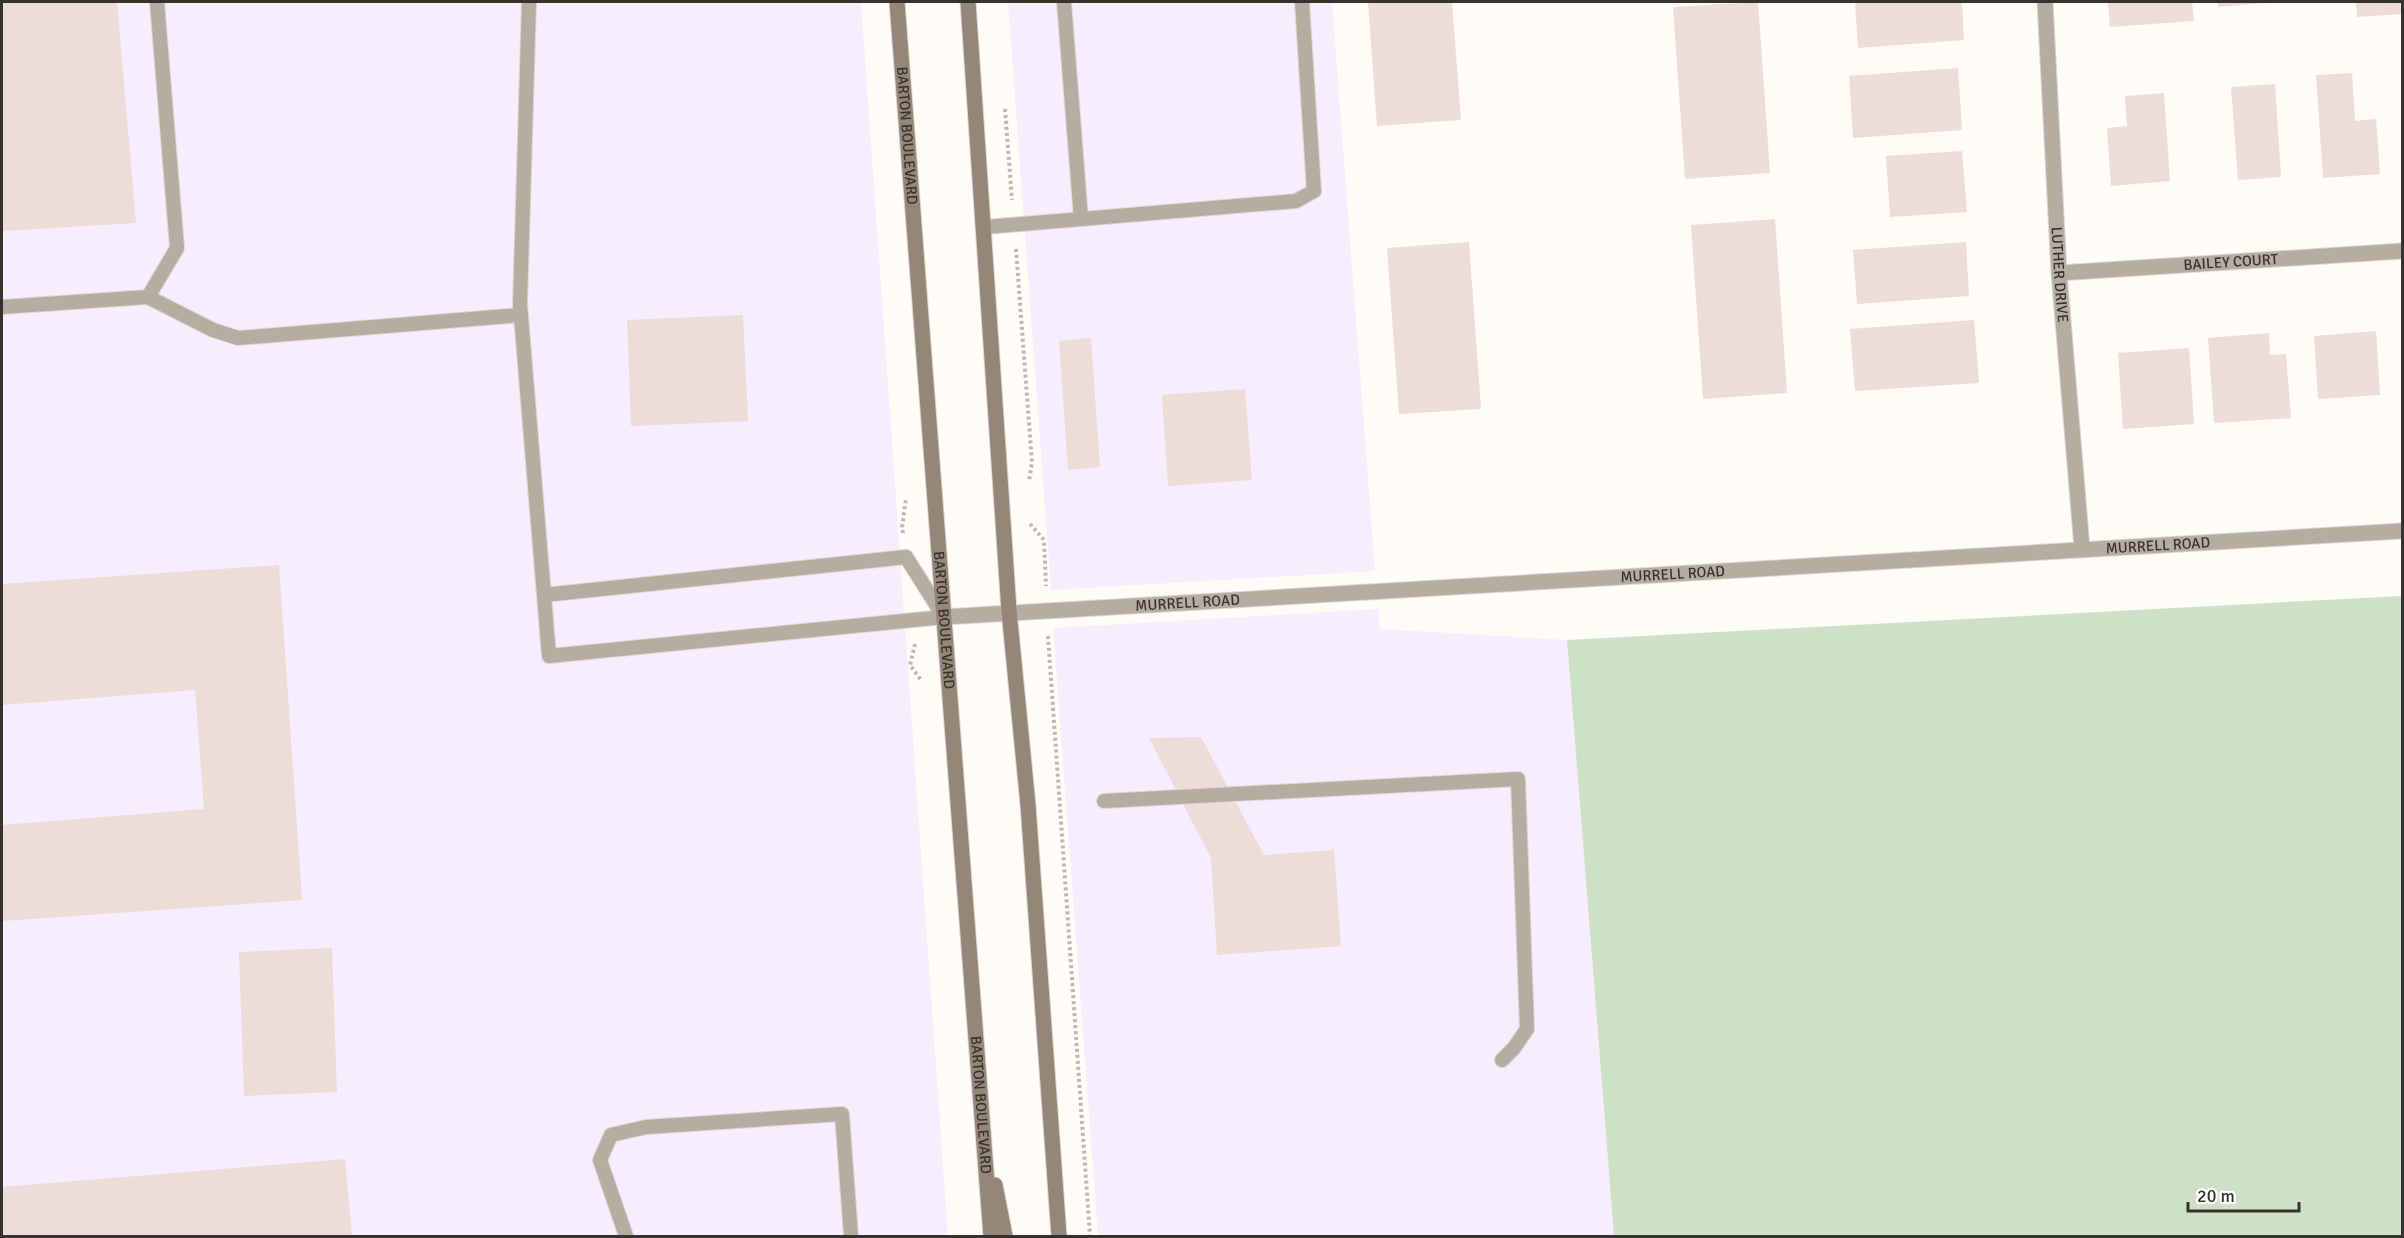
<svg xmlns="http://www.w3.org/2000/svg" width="2404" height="1238" font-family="Signika,sans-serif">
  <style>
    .commercial { fill: #f6eefe }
    .green { fill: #cee0c6 }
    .building { fill: #eddcd7 }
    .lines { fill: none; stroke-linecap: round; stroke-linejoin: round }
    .service-casing { stroke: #dbd7d2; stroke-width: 16 }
    .minor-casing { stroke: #dbd7d2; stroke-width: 17 }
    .tertiary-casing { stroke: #dbd7d2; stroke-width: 17 }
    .secondary-casing { stroke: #dbd7d2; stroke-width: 17 }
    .path { stroke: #bcb9b4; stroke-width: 4; stroke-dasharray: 3 3; stroke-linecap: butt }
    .service { stroke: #b7aca2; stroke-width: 14 }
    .minor { stroke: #b7aca2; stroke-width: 15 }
    .tertiary { stroke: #b7aca2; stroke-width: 15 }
    .secondary { stroke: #958678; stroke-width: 15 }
    .labels { text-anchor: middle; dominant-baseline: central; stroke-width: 4.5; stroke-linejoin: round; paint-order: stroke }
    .street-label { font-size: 15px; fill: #36332e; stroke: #fff }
  </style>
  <rect width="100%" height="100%" fill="#fffbf6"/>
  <g class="commercial">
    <polygon points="2,2 861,2 948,1236 2,1236"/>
    <polygon points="1008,2 1332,2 1375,571 1051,590"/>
    <polygon points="1378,609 1380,629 1567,640 1614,1236 1098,1236 1053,628"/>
  </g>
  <polygon class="green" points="2402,596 2402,1236 1614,1236 1567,640"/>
  <g class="building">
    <polygon points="2,2 117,2 136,223 2,231"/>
    <polygon points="1368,2 1452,2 1461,120 1377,126"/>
    <polygon points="1758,2 1770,173 1685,179 1673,7"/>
    <polygon points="1855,2 1962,2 1964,40 1858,48"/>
    <polygon points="2108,2 2192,2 2194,21 2110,27"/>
    <polygon points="2218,2 2267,2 2267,3 2218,7"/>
    <polygon points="2356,2 2402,2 2402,14 2357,17"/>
    <polygon points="1958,68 1962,130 1853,138 1849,76"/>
    <polygon points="2352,73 2355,121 2376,119 2380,174 2323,178 2316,75"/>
    <polygon points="2275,84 2281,177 2238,180 2231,87"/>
    <polygon points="2164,93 2170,181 2111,186 2107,128 2127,126 2125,96"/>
    <polygon points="1962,151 1967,212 1890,217 1886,156"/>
    <polygon points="1775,219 1787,393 1703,399 1691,225"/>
    <polygon points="1469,242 1481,409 1399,414 1387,248"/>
    <polygon points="1966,242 1969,296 1857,304 1853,250"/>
    <polygon points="743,315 748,421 631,426 627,320"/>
    <polygon points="1974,320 1979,383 1855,391 1850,329"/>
    <polygon points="2376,331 2380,395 2318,399 2314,336"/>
    <polygon points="2269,333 2270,355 2286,354 2291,418 2214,423 2208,338"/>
    <polygon points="1091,338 1100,467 1068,470 1059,341"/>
    <polygon points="2189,348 2194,424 2123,429 2118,353"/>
    <polygon points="1245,389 1252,480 1168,486 1162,395"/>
    <polygon points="279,565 302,900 2,921 2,825 204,809 195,690 2,705 2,584"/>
    <polygon points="1201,737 1264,855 1334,850 1341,946 1217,955 1211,858 1149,738"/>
    <polygon points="332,948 337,1092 244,1096 239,952"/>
    <polygon points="345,1159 352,1236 2,1236 2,1187"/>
  </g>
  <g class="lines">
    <defs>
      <g id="service">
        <polyline points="529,2 520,304 549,656 944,617 906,557 544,595"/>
        <polyline points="1064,2 1081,219"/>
        <polyline points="985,227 1296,201 1314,191 1302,2"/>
        <polyline points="148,297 213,330 238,338 521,315"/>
        <polyline points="2,307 148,297 177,248 157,2"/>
        <polyline points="1104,801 1518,779 1527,1029 1514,1048 1502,1060"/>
        <polyline points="626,1236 600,1160 611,1135 646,1127 842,1114 851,1236"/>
      </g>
      <g id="minor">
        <path id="s1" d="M2045 2 2059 273 2082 548"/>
        <path id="s2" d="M2059 273 2402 251"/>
      </g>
      <g id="tertiary">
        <path id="s3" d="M944 617 2402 531"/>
      </g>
      <g id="secondary">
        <path id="s4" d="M897 2 991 1236"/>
        <polyline points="968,2 1009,611 1028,805 1059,1236"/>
        <polyline points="995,1185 1005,1236"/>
      </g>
    </defs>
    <use href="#service" class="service-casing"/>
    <use href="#minor" class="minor-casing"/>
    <use href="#tertiary" class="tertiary-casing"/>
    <use href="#secondary" class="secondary-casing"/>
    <g class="path">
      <polyline points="1005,109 1012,200"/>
      <polyline points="1016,249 1032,463 1029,481"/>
      <polyline points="1030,524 1044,540 1046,586"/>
      <polyline points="903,533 902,527 906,499"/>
      <polyline points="1048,636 1090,1236"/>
      <polyline points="915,644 910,665 921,680"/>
    </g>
    <use href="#service" class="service"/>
    <use href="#minor" class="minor"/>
    <use href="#tertiary" class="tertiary"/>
    <use href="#secondary" class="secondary"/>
  </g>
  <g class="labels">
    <g class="street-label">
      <text stroke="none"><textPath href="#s4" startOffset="134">BARTON BOULEVARD</textPath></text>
      <text stroke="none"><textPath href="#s2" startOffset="172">BAILEY COURT</textPath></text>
      <text stroke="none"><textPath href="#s1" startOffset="273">LUTHER DRIVE</textPath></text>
      <text stroke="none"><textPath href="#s3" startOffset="1216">MURRELL ROAD</textPath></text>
      <text stroke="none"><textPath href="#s3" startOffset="730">MURRELL ROAD</textPath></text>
      <text stroke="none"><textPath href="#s3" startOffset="244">MURRELL ROAD</textPath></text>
      <text stroke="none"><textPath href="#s4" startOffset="620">BARTON BOULEVARD</textPath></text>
      <text stroke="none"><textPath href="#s4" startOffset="1106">BARTON BOULEVARD</textPath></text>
    </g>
  </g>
  <rect width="2404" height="1238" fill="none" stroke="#36332e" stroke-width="6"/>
  <path d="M2188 1202v9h111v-9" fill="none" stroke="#36332e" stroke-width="3"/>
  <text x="2197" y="1202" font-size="18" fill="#36332e" stroke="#ffffff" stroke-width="4.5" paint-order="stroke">20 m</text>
</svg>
